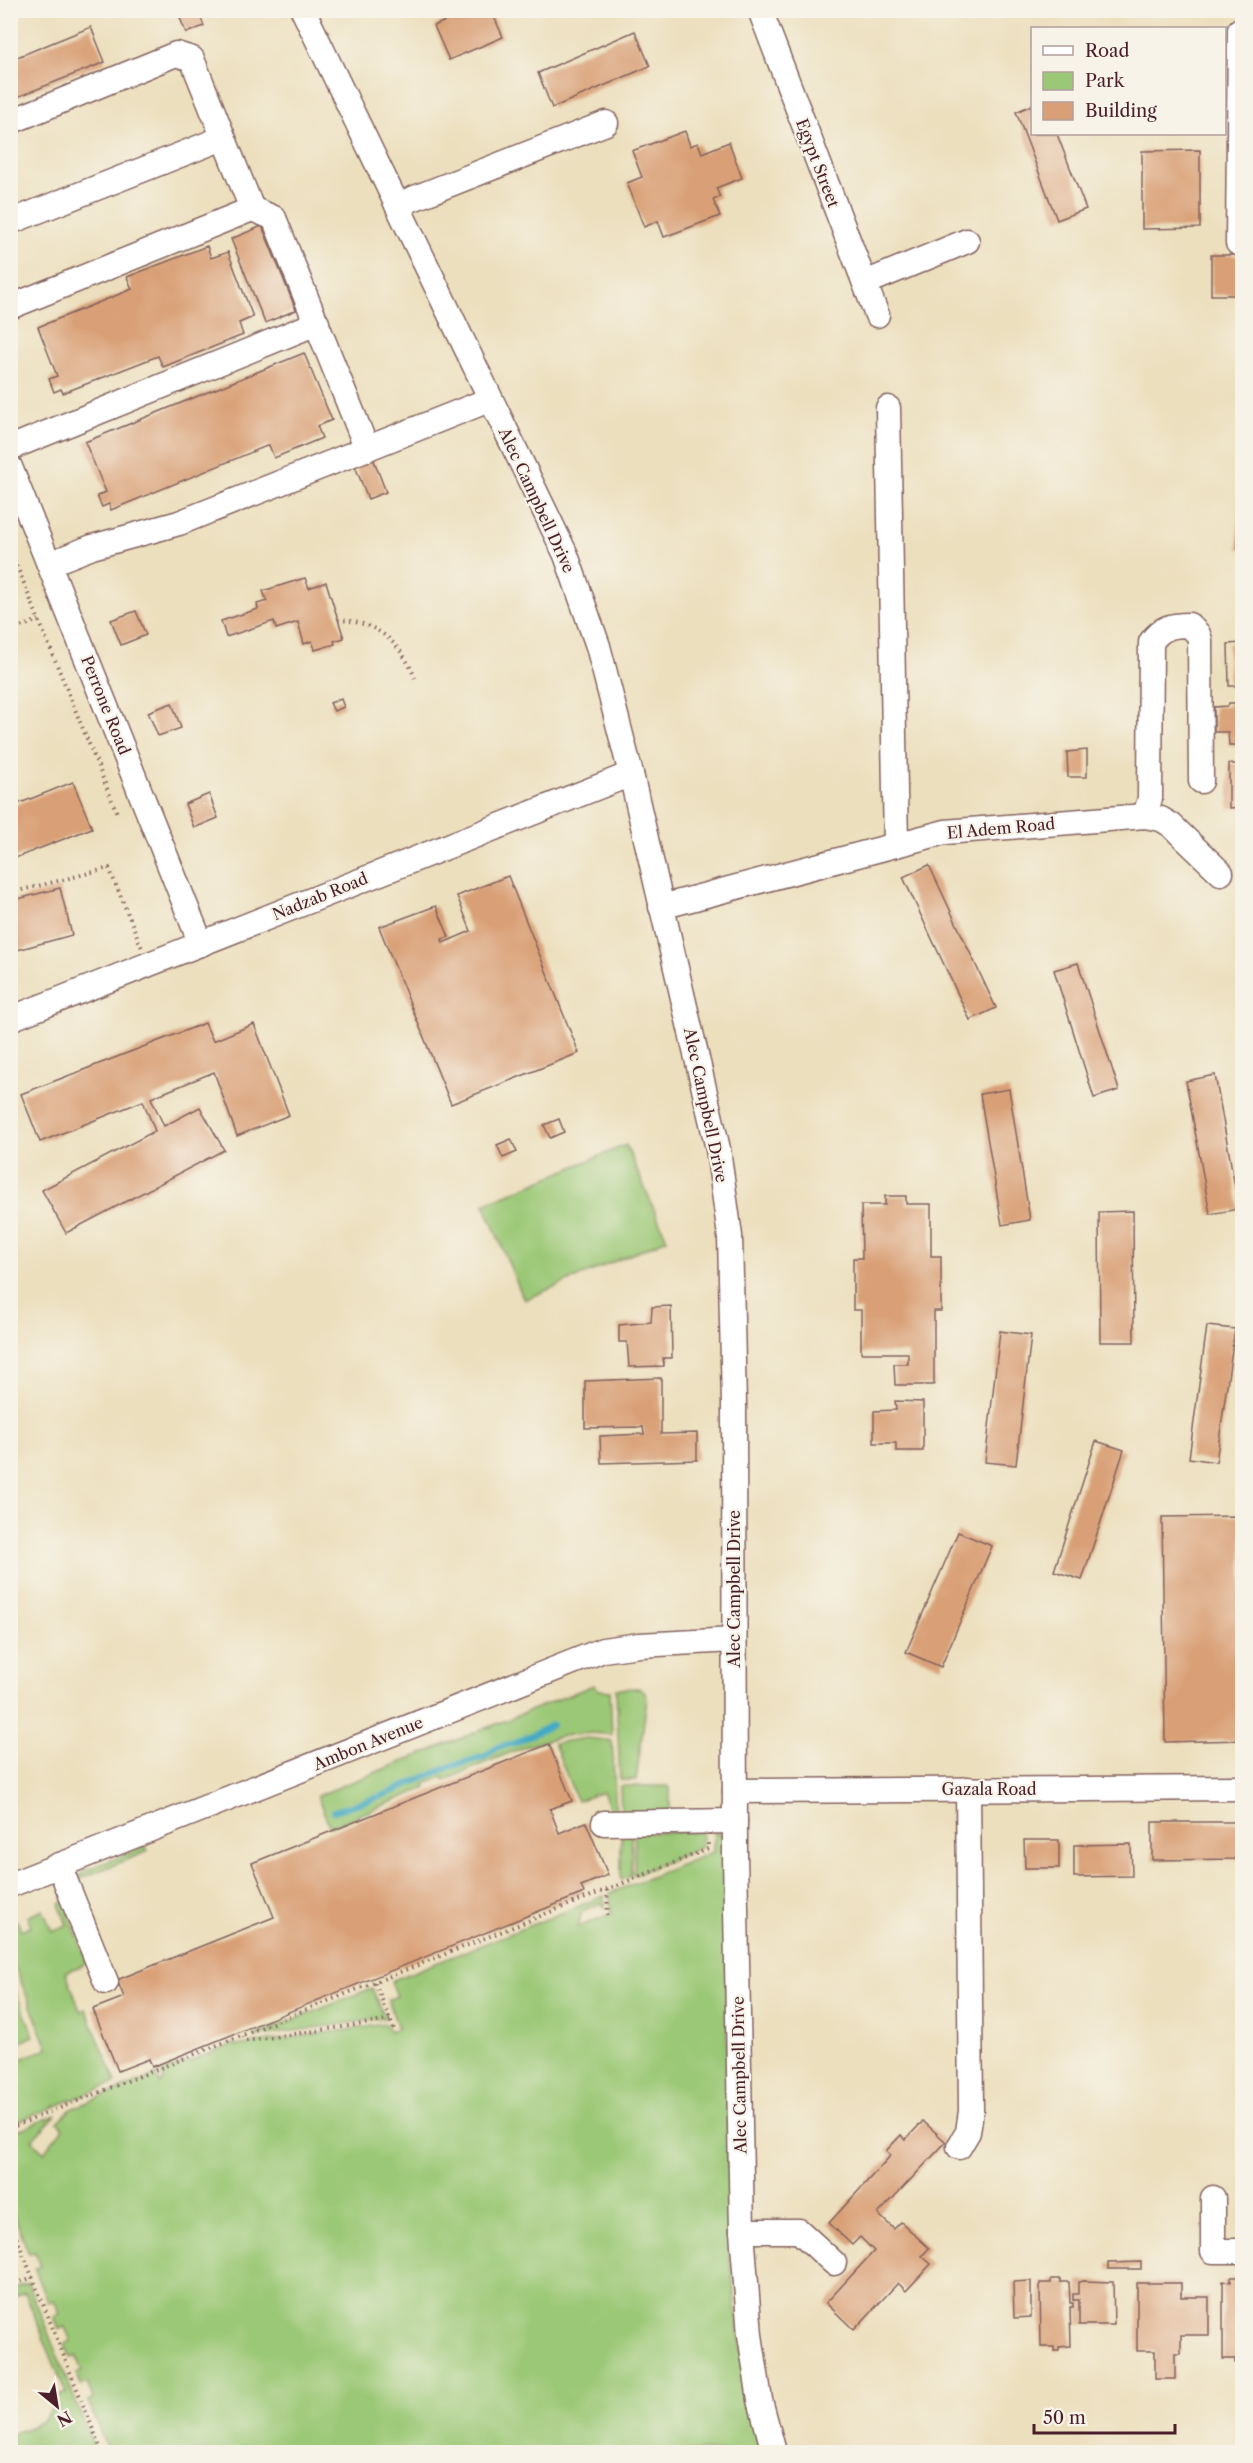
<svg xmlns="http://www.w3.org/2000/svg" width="1253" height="2463" font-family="'Libre Caslon Text',serif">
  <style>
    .green { fill: #9bc876; stroke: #727450; stroke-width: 1.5 }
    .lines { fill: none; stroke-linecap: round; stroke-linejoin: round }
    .stream { stroke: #43a9c3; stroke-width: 6 }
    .building { fill: #d9a077 }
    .minor-casing { stroke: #83625e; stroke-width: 27 }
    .path { stroke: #83625e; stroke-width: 4; stroke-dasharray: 1.5 4.5; stroke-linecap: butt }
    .minor { stroke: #fff; stroke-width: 24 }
    .labels { text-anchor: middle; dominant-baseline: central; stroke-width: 4.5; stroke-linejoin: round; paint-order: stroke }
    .street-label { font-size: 16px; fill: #4a1f2b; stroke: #f7f3e8 }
  </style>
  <rect width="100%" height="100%" fill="#f7f3e8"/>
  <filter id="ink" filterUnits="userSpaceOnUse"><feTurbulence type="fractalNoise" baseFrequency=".0167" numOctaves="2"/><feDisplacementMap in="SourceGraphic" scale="12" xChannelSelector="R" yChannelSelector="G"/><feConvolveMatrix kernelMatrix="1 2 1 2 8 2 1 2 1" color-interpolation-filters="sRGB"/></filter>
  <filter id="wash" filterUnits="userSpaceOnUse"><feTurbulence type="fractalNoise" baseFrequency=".008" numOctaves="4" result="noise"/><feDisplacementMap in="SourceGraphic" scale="24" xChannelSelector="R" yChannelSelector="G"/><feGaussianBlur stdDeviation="1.35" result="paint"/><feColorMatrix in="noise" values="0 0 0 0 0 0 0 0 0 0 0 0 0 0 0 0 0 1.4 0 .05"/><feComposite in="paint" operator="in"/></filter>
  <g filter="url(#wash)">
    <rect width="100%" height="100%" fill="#ecdfbd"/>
    <g class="green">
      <polygon points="626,1145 667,1239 524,1300 484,1204"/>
      <path d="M594 1685 599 1690 610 1691 612 1735C557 1725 495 1760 445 1780L443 1777 425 1784 426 1788 330 1827 317 1796Z"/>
      <polygon points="640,1688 645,1692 647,1699 636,1780 620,1780 616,1689"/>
      <polygon points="587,1738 612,1741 616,1815 613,1815 603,1792 577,1801 554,1743"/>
      <polygon points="620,1786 667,1786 670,1788 670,1811 621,1815"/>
      <polygon points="702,1832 702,1847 634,1875 635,1833"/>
      <polygon points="714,1832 725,1836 729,2250 741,2349 762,2452 108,2452 88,2401 93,2398 87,2383 81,2385 77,2374 82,2371 76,2356 71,2358 65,2344 71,2341 65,2327 59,2329 54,2317 60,2314 54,2300 48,2302 35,2269 41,2266 35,2252 29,2254 11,2207 11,2133 56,2115 32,2140 44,2152 63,2128 58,2122 71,2109 156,2075 160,2083 164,2080 161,2073 234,2044 236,2046 386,2024 390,2031 398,2028 388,2000 397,1996 391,1981 604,1896 605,1907 601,1903 582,1911 578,1927 608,1915 611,1914 610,1893 713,1852"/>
      <polygon points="632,1833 631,1876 621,1880 621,1840 623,1834"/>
      <polygon points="146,1846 148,1851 77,1880 84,1871"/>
      <polygon points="64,1901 87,1961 83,1965 66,1972 80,2011 86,2009 116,2082 11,2124 11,2063 48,2048 11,1957 11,1923 17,1921 21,1930 31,1926 27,1917 43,1910 52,1931 67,1925 59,1904"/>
      <polygon points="10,1978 34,2036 11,2046 10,2046"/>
      <polygon points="372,1988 385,2018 254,2037 254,2036"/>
      <path d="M28 2283 96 2452H11V2434C28 2427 55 2423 52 2399L66 2393 25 2293 12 2298 11 2290Z"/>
    </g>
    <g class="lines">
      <polyline class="stream" points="334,1811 382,1796 449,1767 486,1756 497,1747 515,1743 552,1725"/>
    </g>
    <g id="blocks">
      <g class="building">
        <polygon points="177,10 198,10 204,26 186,33"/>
        <polygon points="470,10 491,10 503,37 449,60 434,26"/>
        <polygon points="91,27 105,62 10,100 10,60"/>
        <polygon points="635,31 650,66 552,108 538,73"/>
        <polygon points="1032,105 1032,134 1057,134 1086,209 1057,220 1016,112"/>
        <polygon points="685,131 690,146 698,143 702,153 729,142 742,178 716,188 720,197 713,200 720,216 664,237 658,221 644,227 627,183 642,177 632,151"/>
        <polygon points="1200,150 1200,228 1142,229 1142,151"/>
        <polygon points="262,226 296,310 265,323 231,239"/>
        <polygon points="207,246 211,258 228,252 253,317 239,323 243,335 163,367 158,356 63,393 61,389 54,392 49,379 57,376 38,327 132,289 127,277"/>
        <rect x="1211" y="255" width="31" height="40"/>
        <polygon points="304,353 332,420 317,426 322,438 274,458 269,445 111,510 109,504 102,507 97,496 106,492 85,442"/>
        <polygon points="373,458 386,492 368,499 355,466"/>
        <polygon points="1242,509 1242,549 1238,549 1238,510"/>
        <polygon points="305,578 309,588 326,582 344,638 334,641 335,644 315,650 312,641 304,644 298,622 276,629 274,621 226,637 221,621 258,609 257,604 267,601 263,591"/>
        <polygon points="136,611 146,635 121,645 111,620"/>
        <polygon points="1242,643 1242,686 1229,686 1228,644"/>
        <polygon points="341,699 344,707 334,711 330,703"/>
        <polygon points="172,703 181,728 158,736 148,712"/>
        <polygon points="1229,703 1242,703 1242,745 1229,745 1228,732 1214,732 1214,707 1228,706"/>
        <polygon points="1087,750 1087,777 1068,777 1067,752"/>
        <polygon points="1229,764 1242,764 1242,807 1229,808"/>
        <polygon points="73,782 92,828 10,860 10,807"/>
        <polygon points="209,794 218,818 194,828 185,804"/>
        <polygon points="929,865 996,1008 970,1020 903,877"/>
        <polygon points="508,876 579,1053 451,1104 379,927 436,906 449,937 442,939 443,943 471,931 457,896"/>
        <polygon points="60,888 72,935 10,952 10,901"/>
        <polygon points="1078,963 1119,1090 1094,1098 1054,970"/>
        <polygon points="205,1023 213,1041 254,1024 289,1115 237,1136 214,1072 151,1098 164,1126 200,1107 224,1150 66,1233 42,1190 155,1131 143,1101 40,1142 21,1094"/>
        <polygon points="1215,1075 1239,1209 1210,1214 1186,1081"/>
        <polygon points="1009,1089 1030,1220 1002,1225 980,1094"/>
        <polygon points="559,1119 564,1132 550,1138 544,1125"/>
        <polygon points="511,1139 517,1152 503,1158 497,1145"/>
        <polygon points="885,1196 906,1196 906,1204 931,1204 931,1256 941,1256 941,1311 934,1311 934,1385 895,1385 894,1364 908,1364 908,1353 861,1353 861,1310 853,1310 853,1258 862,1258 861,1205 885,1205"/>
        <polygon points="1133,1211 1134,1342 1100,1342 1099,1212"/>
        <polygon points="671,1306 672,1358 663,1358 664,1366 629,1367 627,1342 619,1342 619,1325 651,1322 652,1307"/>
        <polygon points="1207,1326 1235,1329 1216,1462 1189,1458"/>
        <polygon points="1000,1331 1031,1335 1016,1465 985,1462"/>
        <polygon points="661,1378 661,1434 697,1433 697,1460 601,1463 600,1436 644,1434 643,1427 585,1428 585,1381"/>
        <polygon points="895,1401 923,1402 923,1451 896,1451 896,1443 874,1443 874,1411 896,1410"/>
        <polygon points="1096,1441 1124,1450 1082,1580 1054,1571"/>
        <polygon points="1242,1516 1242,1740 1165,1742 1162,1517"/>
        <polygon points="958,1532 992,1546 941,1667 906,1652"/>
        <polygon points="549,1744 572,1801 550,1809 559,1833 586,1822 608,1875 581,1886 584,1893 152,2067 149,2059 118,2071 93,2009 124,1997 117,1980 274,1917 252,1863"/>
        <polygon points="1152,1822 1242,1822 1242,1859 1152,1860"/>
        <polygon points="1024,1840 1059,1840 1059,1868 1025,1868"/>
        <polygon points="1131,1844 1132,1876 1074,1877 1074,1845"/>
        <polygon points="923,2121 946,2142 878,2214 894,2229 901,2222 929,2248 922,2256 931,2264 906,2291 898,2283 854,2330 826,2303 874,2251 860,2237 852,2245 829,2223 891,2155 886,2151 901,2135 905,2140"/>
        <polygon points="1141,2262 1141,2269 1108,2269 1108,2263"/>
        <polygon points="1231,2277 1239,2277 1239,2281 1242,2281 1242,2359 1239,2359 1239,2363 1235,2363 1235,2359 1223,2359 1223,2281 1231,2282"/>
        <polygon points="1051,2279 1060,2279 1060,2282 1069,2282 1070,2303 1073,2303 1073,2307 1070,2307 1071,2346 1059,2347 1059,2351 1054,2351 1054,2347 1041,2347 1040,2283 1051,2283"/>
        <polygon points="1031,2281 1031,2317 1014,2318 1013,2282"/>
        <polygon points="1083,2281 1113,2282 1114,2325 1079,2325 1079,2300 1073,2300 1073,2294 1078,2294 1078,2282"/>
        <polygon points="1137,2283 1181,2283 1181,2297 1209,2297 1209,2335 1181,2335 1181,2354 1175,2354 1175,2379 1155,2379 1155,2351 1137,2351"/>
      </g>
    </g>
  </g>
  <g filter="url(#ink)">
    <use href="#blocks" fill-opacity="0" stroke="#83625e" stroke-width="1.5"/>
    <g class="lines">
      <defs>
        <g id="minor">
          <polyline points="303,10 566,555 598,646 631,774 718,1149 730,1236 734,1404 735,1854 742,2231 750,2335 760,2400 774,2452"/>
          <polyline points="760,10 877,315"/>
          <polyline points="1242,30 1240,30 1238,243 1242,243"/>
          <polyline points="10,122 176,54 192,59 252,209 274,218 367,449"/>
          <polyline points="397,205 606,123"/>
          <polyline points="10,222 223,138"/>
          <polyline points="865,283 967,241"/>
          <polyline points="10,307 252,209"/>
          <polyline points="888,408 896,845"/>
          <polyline points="10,448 317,323"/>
          <polyline points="10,467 201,944"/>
          <polyline points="49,564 92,547 179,523 489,400"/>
          <path d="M1145 816 1150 798 1151 642C1162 627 1171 625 1189 625L1198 634 1200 640 1201 781"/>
          <polyline points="661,907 945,832 1145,816 1161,819 1171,825 1221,873"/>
          <polyline points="10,1019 631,774"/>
          <polyline points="735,1791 1242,1788"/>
          <polyline points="604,1823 735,1821"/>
          <polyline points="59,1865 106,1982"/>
          <polyline points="10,1885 603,1650 639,1645 734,1640"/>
          <polyline points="959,2147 968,2132 971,2111 968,1789"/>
          <polyline points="1213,2198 1213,2251 1242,2251"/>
          <polyline points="742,2231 799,2231 834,2263"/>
        </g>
      </defs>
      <use href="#minor" class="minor-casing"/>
      <g class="path">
        <polyline points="10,549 117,813"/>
        <path d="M338 620C377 621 401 643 415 678"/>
        <polyline points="10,631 39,620"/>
        <polyline points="10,893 109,868 142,948"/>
        <polyline points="607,1890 608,1915"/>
        <polyline points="375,1983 394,2029"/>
        <polyline points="243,2036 246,2041 390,2020"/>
        <polyline points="10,2128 708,1849 708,1840"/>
        <polyline points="10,2221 102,2452"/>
        <polyline points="10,2286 33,2277"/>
      </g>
      <use href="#minor" class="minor"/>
    </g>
  </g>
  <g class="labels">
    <g class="street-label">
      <text transform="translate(818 163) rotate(69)">Egypt Street</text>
      <text transform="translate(537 500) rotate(65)">Alec Campbell Drive</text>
      <text transform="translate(106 705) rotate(68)">Perrone Road</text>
      <text transform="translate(1001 828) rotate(-5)">El Adem Road</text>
      <text transform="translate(320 896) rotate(-22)">Nadzab Road</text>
      <text transform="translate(706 1105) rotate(78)">Alec Campbell Drive</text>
      <text transform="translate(734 1589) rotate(-90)">Alec Campbell Drive</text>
      <text transform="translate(368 1743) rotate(-22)">Ambon Avenue</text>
      <text x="989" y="1789">Gazala Road</text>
      <text transform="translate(739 2075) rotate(-91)">Alec Campbell Drive</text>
    </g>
  </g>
  <rect width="1253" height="2463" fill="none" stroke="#f7f3e8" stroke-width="36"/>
  <rect x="1031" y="27" width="195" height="108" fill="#f7f3e8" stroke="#b29e9c" stroke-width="1.5"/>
  <rect x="1043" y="46" width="30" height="9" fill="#ffffff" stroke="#b29e9c" stroke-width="1.5"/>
  <text x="1085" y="57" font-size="18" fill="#4a1f2b">Road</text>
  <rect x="1043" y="72" width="30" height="18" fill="#9bc876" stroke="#b29e9c" stroke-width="1.5"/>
  <text x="1085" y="87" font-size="18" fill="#4a1f2b">Park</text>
  <rect x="1043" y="102" width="30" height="18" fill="#d9a077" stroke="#b29e9c" stroke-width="1.5"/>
  <text x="1085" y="117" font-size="18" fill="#4a1f2b">Building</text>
  <g transform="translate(57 2406) rotate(150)" stroke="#f7f3e8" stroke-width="4.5" paint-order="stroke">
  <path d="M0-4.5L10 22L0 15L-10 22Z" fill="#4a1f2b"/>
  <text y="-9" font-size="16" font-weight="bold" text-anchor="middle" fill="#4a1f2b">N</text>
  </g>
  <path d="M1034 2424v9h141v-9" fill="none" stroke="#4a1f2b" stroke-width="3"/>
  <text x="1043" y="2424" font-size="18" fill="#4a1f2b" stroke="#f7f3e8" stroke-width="4.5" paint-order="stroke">50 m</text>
</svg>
